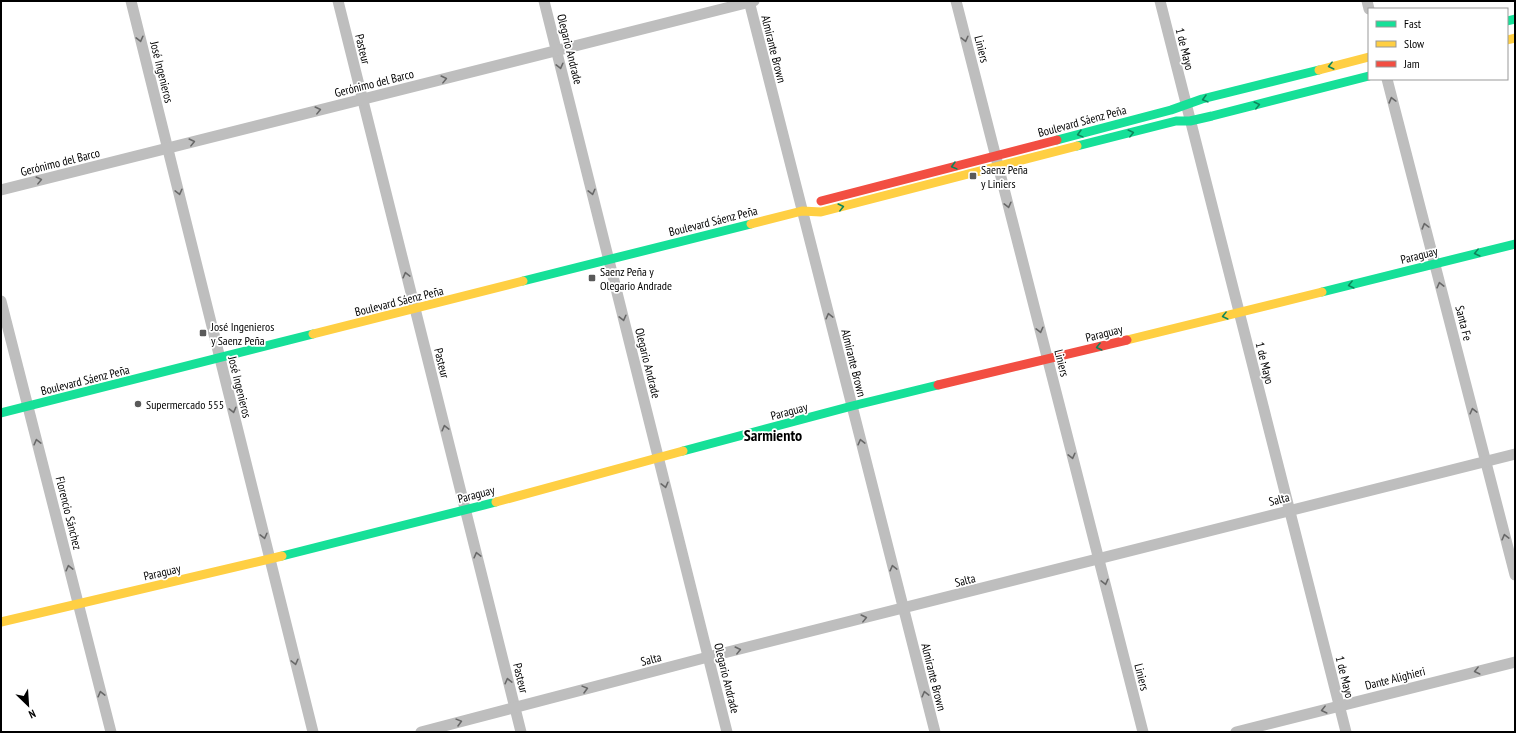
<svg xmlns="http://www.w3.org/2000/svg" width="1516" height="733" font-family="'PT Sans Narrow',sans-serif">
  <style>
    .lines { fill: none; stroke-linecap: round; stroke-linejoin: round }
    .street { stroke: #bebebe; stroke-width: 11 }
    .fast { stroke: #16e098; stroke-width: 9 }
    .slow { stroke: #ffcf43; stroke-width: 9 }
    .jam { stroke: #f24e42; stroke-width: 9 }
    .oneway { stroke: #686868 }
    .oneway2 { stroke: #0d865b }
    .poi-dot { fill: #595959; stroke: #fff; stroke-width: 1.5 }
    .labels { text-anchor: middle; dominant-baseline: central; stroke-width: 3.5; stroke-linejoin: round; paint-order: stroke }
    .street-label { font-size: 12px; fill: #000; stroke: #fff }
    .poi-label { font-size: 12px; fill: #000; stroke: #fff; text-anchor: start }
    .district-label { font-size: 16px; font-weight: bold; fill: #000; stroke: #fff }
  </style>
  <rect width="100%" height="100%" fill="#fff"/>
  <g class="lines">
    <g class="street">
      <polyline points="131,1 313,732"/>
      <polyline points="338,1 521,732"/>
      <polyline points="544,1 727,732"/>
      <polyline points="749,1 935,732"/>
      <polyline points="956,1 1143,732"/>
      <polyline points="1160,1 1346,732"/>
      <polyline points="1367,1 1369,9"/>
      <polyline points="1387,79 1515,575"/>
      <polyline points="1,190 754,1"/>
      <polyline points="1,301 111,732"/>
      <polyline points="421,732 708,657 1515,454"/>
      <polyline points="1236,732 1515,662"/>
    </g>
    <g class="fast">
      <polyline points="1507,21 1515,19"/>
      <polyline points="1057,140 1171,110 1202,99 1319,70"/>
      <polyline points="1077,146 1176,121 1190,121 1212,116 1369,76"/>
      <polyline points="523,281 751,224"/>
      <polyline points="1322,292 1515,244"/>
      <polyline points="1,413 313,334"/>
      <polyline points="683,451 852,406 938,385"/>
      <polyline points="282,556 496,502"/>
    </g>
    <g class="slow">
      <polyline points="1507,40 1515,38"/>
      <polyline points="1319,70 1369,57"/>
      <polyline points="751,224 802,211 821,212 1077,146"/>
      <polyline points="313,334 523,281"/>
      <polyline points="1127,340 1322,292"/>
      <polyline points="496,502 683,451"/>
      <polyline points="1,622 282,556"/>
    </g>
    <g class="jam">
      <polyline points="821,201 1057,140"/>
      <polyline points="938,385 1127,340"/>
    </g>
  </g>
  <defs><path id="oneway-chevron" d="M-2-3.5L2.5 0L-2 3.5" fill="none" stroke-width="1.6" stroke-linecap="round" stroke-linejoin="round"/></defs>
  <g class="oneway">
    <use href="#oneway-chevron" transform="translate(140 39) rotate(76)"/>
    <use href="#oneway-chevron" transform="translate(965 39) rotate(76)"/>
    <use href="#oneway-chevron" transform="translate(560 66) rotate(76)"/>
    <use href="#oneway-chevron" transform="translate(444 79) rotate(-14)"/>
    <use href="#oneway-chevron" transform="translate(1392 100) rotate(-105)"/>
    <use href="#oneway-chevron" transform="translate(318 110) rotate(-14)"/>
    <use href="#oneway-chevron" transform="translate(192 142) rotate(-14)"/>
    <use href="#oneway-chevron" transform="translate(39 180) rotate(-14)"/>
    <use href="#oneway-chevron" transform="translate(179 192) rotate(76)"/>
    <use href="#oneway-chevron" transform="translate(592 192) rotate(76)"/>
    <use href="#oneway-chevron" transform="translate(1008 205) rotate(76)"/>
    <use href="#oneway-chevron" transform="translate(1425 226) rotate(-105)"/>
    <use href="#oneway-chevron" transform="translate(406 275) rotate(-104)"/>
    <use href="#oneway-chevron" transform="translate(1440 285) rotate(-104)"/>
    <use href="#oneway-chevron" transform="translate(829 316) rotate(-104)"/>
    <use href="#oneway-chevron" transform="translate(623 318) rotate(76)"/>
    <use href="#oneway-chevron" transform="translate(1040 330) rotate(76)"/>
    <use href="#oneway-chevron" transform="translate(233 410) rotate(76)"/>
    <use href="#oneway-chevron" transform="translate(1473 411) rotate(-104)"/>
    <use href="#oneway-chevron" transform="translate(445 428) rotate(-104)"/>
    <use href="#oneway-chevron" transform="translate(37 442) rotate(-104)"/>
    <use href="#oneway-chevron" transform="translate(861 442) rotate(-104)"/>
    <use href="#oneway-chevron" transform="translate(1072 456) rotate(76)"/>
    <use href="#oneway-chevron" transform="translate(665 485) rotate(76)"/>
    <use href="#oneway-chevron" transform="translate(264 536) rotate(76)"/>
    <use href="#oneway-chevron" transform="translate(1505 537) rotate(-104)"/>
    <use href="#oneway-chevron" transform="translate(477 555) rotate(-104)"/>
    <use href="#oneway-chevron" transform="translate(69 568) rotate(-104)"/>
    <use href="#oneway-chevron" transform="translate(893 568) rotate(-104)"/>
    <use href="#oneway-chevron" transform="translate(1105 582) rotate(76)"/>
    <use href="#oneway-chevron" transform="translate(864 618) rotate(-14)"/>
    <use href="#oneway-chevron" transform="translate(738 650) rotate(-14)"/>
    <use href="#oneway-chevron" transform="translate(295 662) rotate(76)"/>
    <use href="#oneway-chevron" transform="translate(1477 671) rotate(166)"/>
    <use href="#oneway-chevron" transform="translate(508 681) rotate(-104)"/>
    <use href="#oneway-chevron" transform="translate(585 689) rotate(-15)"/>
    <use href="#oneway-chevron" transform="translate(101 694) rotate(-104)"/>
    <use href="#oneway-chevron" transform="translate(925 694) rotate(-104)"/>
    <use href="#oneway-chevron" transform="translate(1324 710) rotate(166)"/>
    <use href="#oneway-chevron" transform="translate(459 722) rotate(-15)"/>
  </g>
  <g class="oneway2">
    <use href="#oneway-chevron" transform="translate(1331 66) rotate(166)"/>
    <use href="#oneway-chevron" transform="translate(1205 99) rotate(165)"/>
    <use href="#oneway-chevron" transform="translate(1257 105) rotate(-14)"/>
    <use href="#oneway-chevron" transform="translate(1131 133) rotate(-14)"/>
    <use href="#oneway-chevron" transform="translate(1080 134) rotate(165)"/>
    <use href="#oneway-chevron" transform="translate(954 166) rotate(165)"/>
    <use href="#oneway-chevron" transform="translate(841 207) rotate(-14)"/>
    <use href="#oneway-chevron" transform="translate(1477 253) rotate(166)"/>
    <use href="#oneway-chevron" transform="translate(1351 285) rotate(166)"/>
    <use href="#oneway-chevron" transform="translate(1225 316) rotate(166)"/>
    <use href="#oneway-chevron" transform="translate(1099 347) rotate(166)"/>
  </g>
  <g class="poi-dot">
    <rect x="969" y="172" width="8" height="8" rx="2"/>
    <rect x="588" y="274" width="8" height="8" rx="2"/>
    <rect x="199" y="329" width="8" height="8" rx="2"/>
    <circle cx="138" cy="404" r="4"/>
  </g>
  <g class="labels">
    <g class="street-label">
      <text transform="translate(363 49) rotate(76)">Pasteur</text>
      <text transform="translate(570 49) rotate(76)">Olegario Andrade</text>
      <text transform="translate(774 49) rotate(76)">Almirante Brown</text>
      <text transform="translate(982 49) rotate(76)">Liniers</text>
      <text transform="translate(1185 49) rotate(76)">1 de Mayo</text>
      <text transform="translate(162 72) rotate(76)">José Ingenieros</text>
      <text transform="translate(374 83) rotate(-14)">Gerónimo del Barco</text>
      <text transform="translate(1082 121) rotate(-15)">Boulevard Sáenz Peña</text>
      <text transform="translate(60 162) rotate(-14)">Gerónimo del Barco</text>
      <text transform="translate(713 221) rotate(-14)">Boulevard Sáenz Peña</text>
      <text transform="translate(1419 255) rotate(-14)">Paraguay</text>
      <text transform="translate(399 301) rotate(-14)">Boulevard Sáenz Peña</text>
      <text transform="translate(1464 323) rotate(76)">Santa Fe</text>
      <text transform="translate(1104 333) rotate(-14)">Paraguay</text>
      <text transform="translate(442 363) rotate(76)">Pasteur</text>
      <text transform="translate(648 363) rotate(76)">Olegario Andrade</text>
      <text transform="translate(854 363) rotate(76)">Almirante Brown</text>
      <text transform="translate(1062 363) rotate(76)">Liniers</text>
      <text transform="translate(1265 363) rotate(76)">1 de Mayo</text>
      <text transform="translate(85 380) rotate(-14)">Boulevard Sáenz Peña</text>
      <text transform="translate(240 387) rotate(76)">José Ingenieros</text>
      <text transform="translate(789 411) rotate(-15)">Paraguay</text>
      <text transform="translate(476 494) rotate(-15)">Paraguay</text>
      <text transform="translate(1279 499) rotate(-14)">Salta</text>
      <text transform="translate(69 513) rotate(76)">Florencio Sánchez</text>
      <text transform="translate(162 572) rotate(-13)">Paraguay</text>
      <text transform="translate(965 580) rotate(-14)">Salta</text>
      <text transform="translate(651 659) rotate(-15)">Salta</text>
      <text transform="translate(934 677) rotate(76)">Almirante Brown</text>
      <text transform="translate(1142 677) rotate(76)">Liniers</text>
      <text transform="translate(1345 677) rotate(76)">1 de Mayo</text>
      <text transform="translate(521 678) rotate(76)">Pasteur</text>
      <text transform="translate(727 678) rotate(76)">Olegario Andrade</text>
      <text transform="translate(1395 678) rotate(-14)">Dante Alighieri</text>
    </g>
    <g class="poi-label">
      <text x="981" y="169">Saenz Peña<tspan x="981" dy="14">y Liniers</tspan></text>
      <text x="600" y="271">Saenz Peña y<tspan x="600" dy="14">Olegario Andrade</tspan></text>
      <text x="211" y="326">José Ingenieros<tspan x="211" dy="14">y Saenz Peña</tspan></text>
      <text x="146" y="404">Supermercado 555</text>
    </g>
    <g class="district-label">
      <text x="773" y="435">Sarmiento</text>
    </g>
  </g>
  <rect width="1516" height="733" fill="none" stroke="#000000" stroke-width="4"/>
  <rect x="1368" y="8" width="140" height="72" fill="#ffffff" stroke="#999999"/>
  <rect x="1376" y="21" width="20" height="6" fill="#16e098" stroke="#999999"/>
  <text x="1404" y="28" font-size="12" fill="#000000">Fast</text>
  <rect x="1376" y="41" width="20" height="6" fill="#ffcf43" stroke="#999999"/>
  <text x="1404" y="48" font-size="12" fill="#000000">Slow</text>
  <rect x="1376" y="61" width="20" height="6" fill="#f24e42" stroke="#999999"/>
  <text x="1404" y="68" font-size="12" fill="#000000">Jam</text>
  <g transform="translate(28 705) rotate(155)" stroke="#ffffff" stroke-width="3" paint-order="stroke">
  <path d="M0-3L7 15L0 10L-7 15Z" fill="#000000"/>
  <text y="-6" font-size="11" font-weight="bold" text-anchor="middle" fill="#000000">N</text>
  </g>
</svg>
